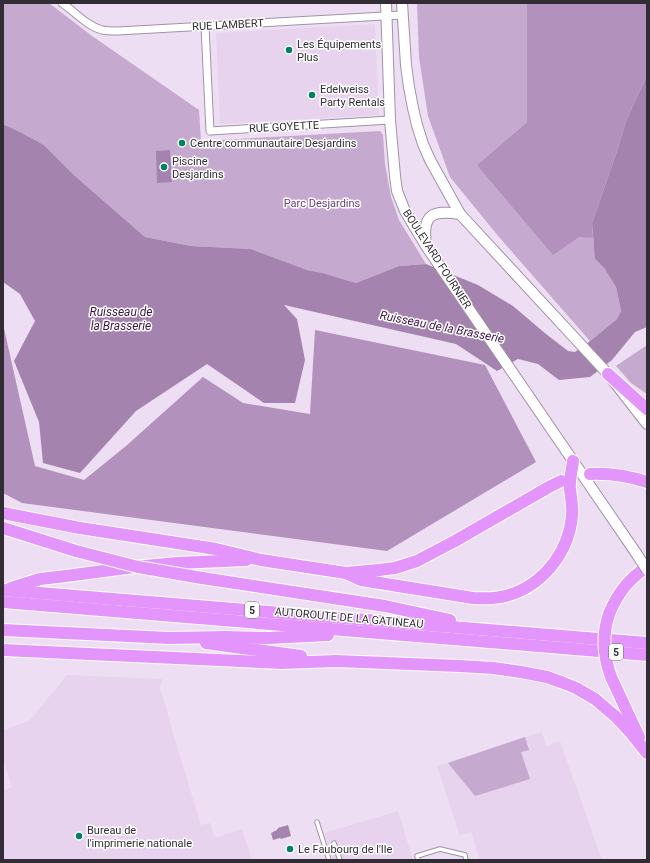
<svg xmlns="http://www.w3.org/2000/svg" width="650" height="863" font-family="Roboto,sans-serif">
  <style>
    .built { fill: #e8d3ef }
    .green { fill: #c5a9ce }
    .forest { fill: #b291bc }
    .water { fill: #a484ae }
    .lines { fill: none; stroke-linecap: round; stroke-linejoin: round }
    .service-casing { stroke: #a192a6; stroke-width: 5.5 }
    .minor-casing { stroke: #a192a6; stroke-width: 9 }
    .secondary-casing { stroke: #a192a6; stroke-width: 12 }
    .motorway-casing { stroke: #fff; stroke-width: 14 }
    .service { stroke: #fff; stroke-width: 3.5 }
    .minor { stroke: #fff; stroke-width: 7 }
    .secondary { stroke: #fff; stroke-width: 10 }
    .motorway { stroke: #e495fc; stroke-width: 12 }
    .secondary-bridge-casing { stroke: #a192a6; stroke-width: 12; stroke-linecap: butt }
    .motorway-bridge-casing { stroke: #fff; stroke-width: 14; stroke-linecap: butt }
    .secondary-bridge { stroke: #fff; stroke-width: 10 }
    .motorway-bridge { stroke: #e495fc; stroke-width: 12 }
    .poi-dot { fill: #018161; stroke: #fff; stroke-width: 1.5 }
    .labels { text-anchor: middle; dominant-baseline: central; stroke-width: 3; stroke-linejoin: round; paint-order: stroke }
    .shield { fill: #fff; stroke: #706b71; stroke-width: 1 }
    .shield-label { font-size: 10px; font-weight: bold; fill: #322c34 }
    .street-label { font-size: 11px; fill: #322c34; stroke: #fff }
    .poi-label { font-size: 11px; fill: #322c34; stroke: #fff; text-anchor: start }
    .park-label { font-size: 11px; fill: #683e75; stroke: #fff }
    .water-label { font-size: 12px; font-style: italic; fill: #3f164b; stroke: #fff }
  </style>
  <rect width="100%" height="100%" fill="#eedef3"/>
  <g class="built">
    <polygon points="375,24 379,115 220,124 216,33"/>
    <polygon points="67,675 162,679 160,689 165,704 172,730 201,825 210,823 215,838 242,829 252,860 3,860 3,790 12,787 3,760 3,730 29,721"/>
    <polygon points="542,732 546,746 560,741 602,860 480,860 471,832 460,836 437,766"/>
    <polygon points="398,811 413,860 333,860 324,833"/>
  </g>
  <g class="green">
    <polygon points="3,3 49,3 92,36 199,110 201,141 380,131 383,135 385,164 391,197 399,220 426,264 399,266 356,283 323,273 307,270 251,249 191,246 145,237 75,176 44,145 20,132 3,124"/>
    <polygon points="417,3 527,3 527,122 477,165 579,236 593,238 595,251 595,259 604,268 616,287 621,311 617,319 590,341 499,237 450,177 428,116 419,57"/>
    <polygon points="647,345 647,394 631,383 616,366"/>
    <polygon points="525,737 529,750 521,752 530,779 475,796 448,763"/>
  </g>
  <g class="forest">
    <polygon points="527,3 647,3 647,75 626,121 616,154 592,223 593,238 579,237 553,255 477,165 527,122"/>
    <polygon points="3,324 35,466 84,480 126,446 203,377 243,403 310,414 315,330 485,365 536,462 387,551 22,503 3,493"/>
  </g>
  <g class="water">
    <polygon points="647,75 647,327 635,332 612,360 590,377 559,380 538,364 518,359 497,371 456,344 284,305 297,319 305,360 295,403 264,403 207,364 136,411 80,473 43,463 39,422 14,361 35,321 20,294 3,282 3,124 20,132 44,145 75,176 145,237 191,246 251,249 307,270 323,273 356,283 399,266 426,264 478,285 513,306 546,334 568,351 575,352 590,341 617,319 621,311 616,287 604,268 595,259 592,223 616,154 626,121"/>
    <polygon points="170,150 172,182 157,183 156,151"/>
    <polygon points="288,825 291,836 281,839 280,838 273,840 271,833 277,830 278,828"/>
  </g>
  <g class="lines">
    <defs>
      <g id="service">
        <polyline points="317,822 329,860"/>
        <polyline points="334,843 340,860"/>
        <polyline points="418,860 417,856 440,849 465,855 466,860"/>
      </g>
      <g id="minor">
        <path d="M62 3C75 12 87 26 102 30 108 31 113 31 118 31L402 15"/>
        <polyline points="205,26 210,131 390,120"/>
      </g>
      <g id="secondary">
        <polyline points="386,3 390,120 395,176 397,191 405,211 426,246 636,553"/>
        <polyline points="402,3 406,65 409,87 413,108 417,125 423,144 430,160 460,214 608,374 647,424"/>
        <path d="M426 245C422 214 432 210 460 214"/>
      </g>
      <g id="motorway">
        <polyline points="608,374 647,409"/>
        <path d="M590 474C610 473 628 476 647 482"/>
        <polyline points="3,513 80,528 216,549 261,560 346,573 379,570 395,568 417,561 455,541 549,487 561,481"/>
        <polyline points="3,528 76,551"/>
        <path d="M346 573 361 580 473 598C487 599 502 598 515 593 546 581 569 550 572 516 573 507 571 498 570 489 569 480 572 470 573 461"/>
        <polyline points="202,578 385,606 450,620"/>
        <polyline points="11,588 40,579 66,576 134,567 177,563 246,560"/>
        <polyline points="3,590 647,643"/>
        <polyline points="3,602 647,655"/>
        <path d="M609 614C617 594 629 578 647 567"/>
        <polyline points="3,630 169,638 226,637 269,638 328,635"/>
        <polyline points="206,643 301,656"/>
        <polyline points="3,650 282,663 336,661 460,666 493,668 521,672 547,677 561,682 576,688 595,699 616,717 631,733 647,753"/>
        <polyline points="611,677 639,737"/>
      </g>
    </defs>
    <use href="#service" class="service-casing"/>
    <use href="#minor" class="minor-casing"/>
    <use href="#secondary" class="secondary-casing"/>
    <use href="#motorway" class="motorway-casing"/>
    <use href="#service" class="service"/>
    <use href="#minor" class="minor"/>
    <use href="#secondary" class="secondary"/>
    <use href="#motorway" class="motorway"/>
    <defs>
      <polyline id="secondary-bridge" points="636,553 647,570"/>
      <g id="motorway-bridge">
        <polyline points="76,551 138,567 202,578"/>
        <path d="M609 614C602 635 603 655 611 677"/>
      </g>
    </defs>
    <use href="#secondary-bridge" class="secondary-bridge-casing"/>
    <use href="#motorway-bridge" class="motorway-bridge-casing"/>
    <use href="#secondary-bridge" class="secondary-bridge"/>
    <use href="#motorway-bridge" class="motorway-bridge"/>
  </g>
  <g class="poi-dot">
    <circle cx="289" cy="50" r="4"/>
    <circle cx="312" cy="95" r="4"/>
    <circle cx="182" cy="143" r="4"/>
    <circle cx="164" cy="167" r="4"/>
    <circle cx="79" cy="836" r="4"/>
    <circle cx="290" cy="849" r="4"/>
  </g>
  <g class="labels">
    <g class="shield">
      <rect x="245" y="602" width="14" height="16" rx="3"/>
      <rect x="609" y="644" width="14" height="16" rx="3"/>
    </g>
    <g class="shield-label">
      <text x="252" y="610">5</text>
      <text x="616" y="652">5</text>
    </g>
    <g class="street-label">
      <text transform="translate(228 25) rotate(-3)">RUE LAMBERT</text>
      <text transform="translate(284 127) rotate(-3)">RUE GOYETTE</text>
      <text transform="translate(437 259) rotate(57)">BOULEVARD FOURNIER</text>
      <text transform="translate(349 618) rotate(5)">AUTOROUTE DE LA GATINEAU</text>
    </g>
    <g class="poi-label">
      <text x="297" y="44">Les Équipements<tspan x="297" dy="13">Plus</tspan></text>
      <text x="320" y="89">Edelweiss<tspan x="320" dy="13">Party Rentals</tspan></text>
      <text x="190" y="143">Centre communautaire Desjardins</text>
      <text x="172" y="161">Piscine<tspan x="172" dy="13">Desjardins</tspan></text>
      <text x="87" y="830">Bureau de<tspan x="87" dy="13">l'imprimerie nationale</tspan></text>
      <text x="298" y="849">Le Faubourg de l'Ile</text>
    </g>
    <g class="park-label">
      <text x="322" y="203">Parc Desjardins</text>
    </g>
    <g class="water-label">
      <text x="121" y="312">Ruisseau de<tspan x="121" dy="14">la Brasserie</tspan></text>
      <text transform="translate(442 327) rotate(11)">Ruisseau de la Brasserie</text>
    </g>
  </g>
  <rect width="650" height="863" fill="none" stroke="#322c34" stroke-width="8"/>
</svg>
